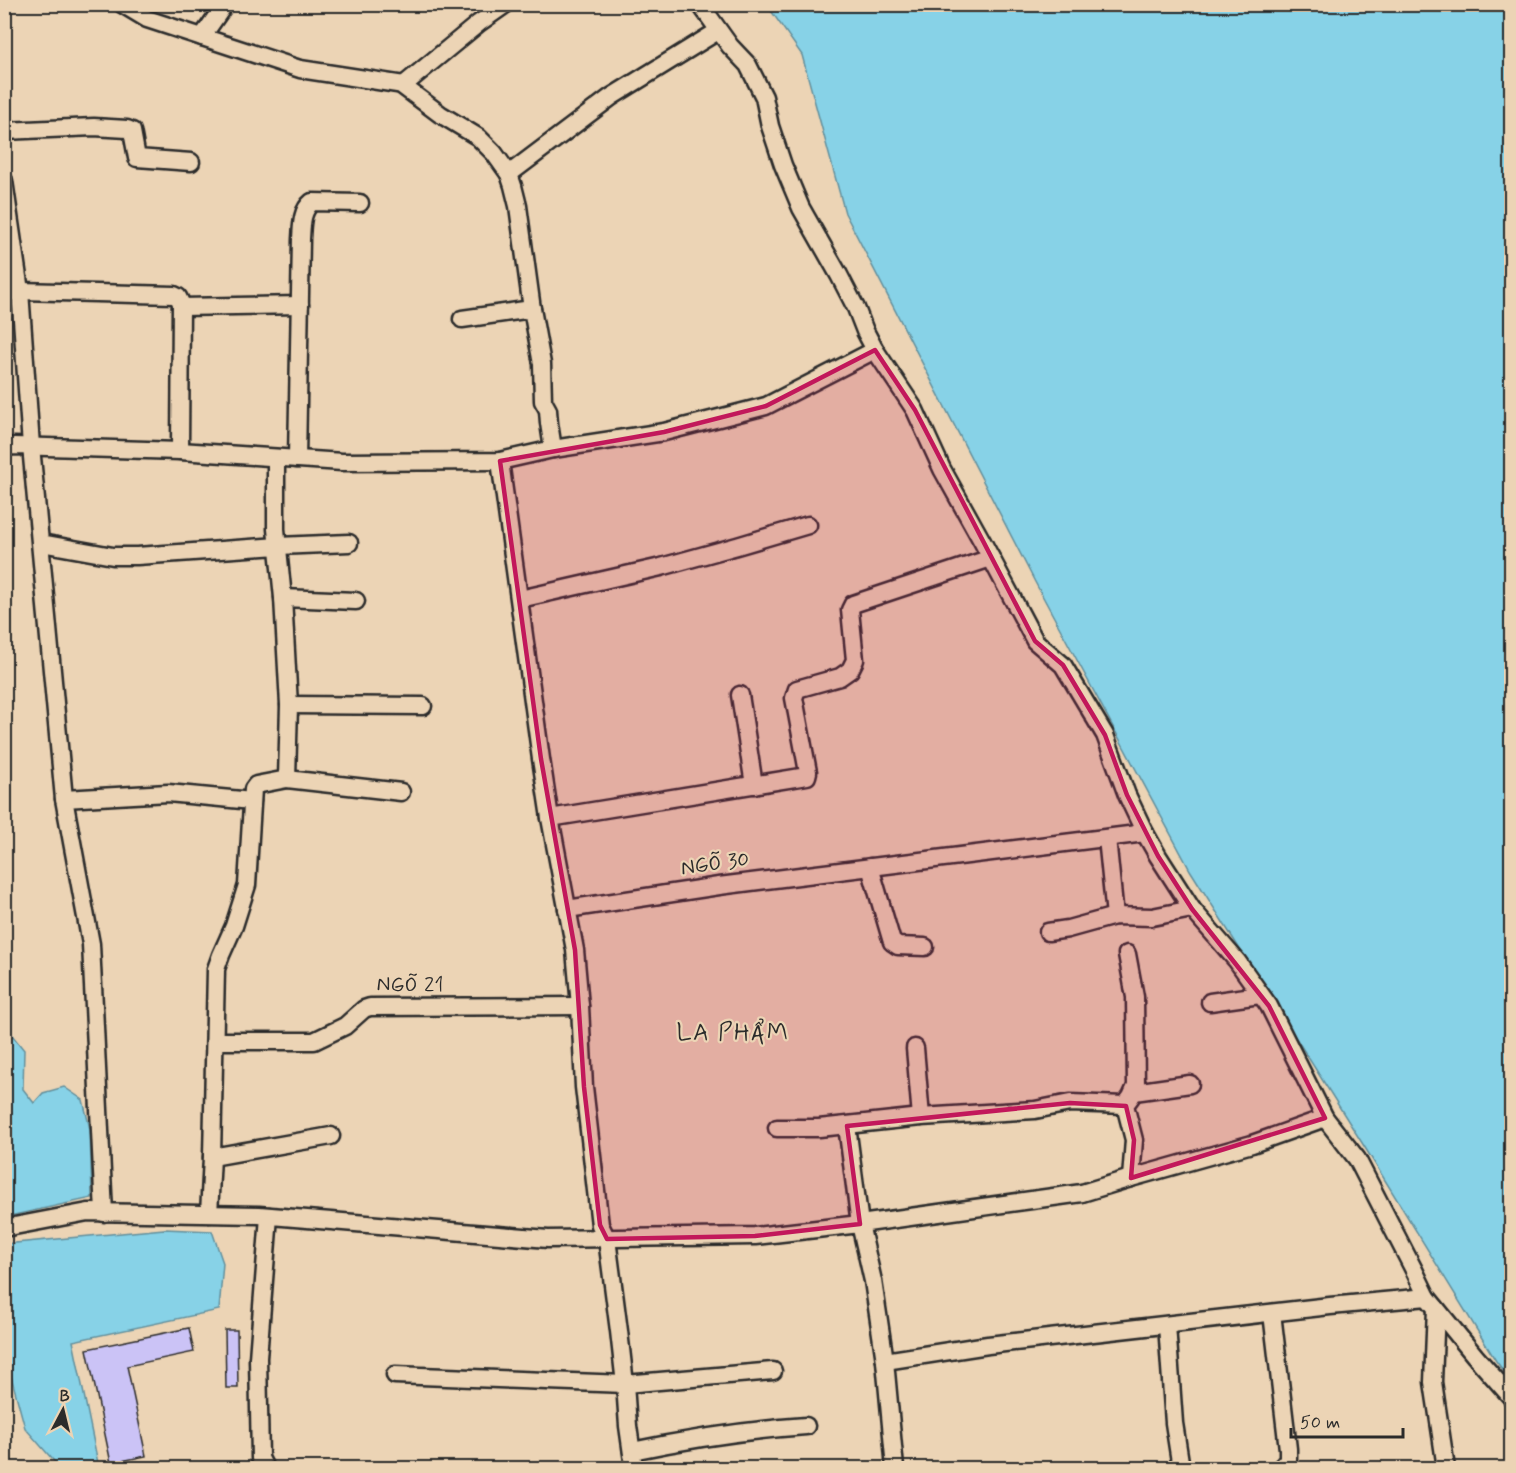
<svg xmlns="http://www.w3.org/2000/svg" width="1516" height="1473" font-family="Mynerve,sans-serif">
  <style>
    .water { fill: #87d2e7; stroke: #628f9c; stroke-width: 1.5 }
    .building { fill: #cbc3f6; stroke: #2b2b2b; stroke-width: 1.5 }
    .lines { fill: none; stroke-linecap: round; stroke-linejoin: round }
    .minor-casing { stroke: #2b2b2b; stroke-width: 21 }
    .minor { stroke: #ecd4b5; stroke-width: 16 }
    .marked { fill: #c2185b; fill-opacity: 0.2; stroke: #c2185b; stroke-width: 4.5; stroke-linejoin: round }
    .labels { text-anchor: middle; dominant-baseline: central; stroke-width: 4.5; stroke-linejoin: round; paint-order: stroke }
    .street-label { font-size: 21px; fill: #2b2b2b; stroke: #ecd4b5 }
    .quarter-label { font-size: 24px; letter-spacing: 1.5px; fill: #2b2b2b; stroke: #ecd4b5 }
  </style>
  <rect width="100%" height="100%" fill="#ecd4b5"/>
  <filter id="ink" filterUnits="userSpaceOnUse"><feTurbulence type="fractalNoise" baseFrequency=".0167" numOctaves="2"/><feDisplacementMap in="SourceGraphic" scale="12" xChannelSelector="R" yChannelSelector="G"/><feConvolveMatrix kernelMatrix="1 2 1 2 8 2 1 2 1" color-interpolation-filters="sRGB"/></filter>
  <g filter="url(#ink)">
    <g class="water">
      <polygon points="767,5 1511,5 1511,1381 1496,1361 1364,1146 1190,870 1035,582 845,213 802,55"/>
      <polygon points="8,1030 24,1050 23,1089 34,1103 43,1093 64,1087 83,1100 90,1129 92,1198 5,1217 4,1031"/>
      <polygon points="164,1229 212,1231 223,1263 219,1310 73,1341 99,1468 60,1468 25,1428 5,1354 5,1244"/>
    </g>
    <g class="building">
      <polygon points="189,1328 194,1352 127,1366 146,1456 111,1463 87,1349"/>
      <polygon points="225,1330 237,1330 238,1388 226,1388"/>
    </g>
    <g class="lines">
      <defs>
        <g id="minor">
          <polyline points="122,4 147,19 300,69 404,85"/>
          <polyline points="506,4 479,23 405,84 404,87 440,114 478,137 494,153 509,174 513,186 518,206 532,309 542,364 543,401 548,410 549,423 553,449"/>
          <polyline points="700,4 730,46 748,65 764,97 770,126 783,165 801,208 839,275 856,308 865,331 875,350 915,410 942,469 982,541 1035,641 1063,665 1105,735 1127,795 1145,833 1158,856 1192,909 1237,961 1269,1006 1325,1118 1357,1159 1415,1272 1427,1297 1475,1356 1512,1398"/>
          <polyline points="202,37 225,4"/>
          <polyline points="4,131 94,127 127,129 132,131 137,158 191,162"/>
          <polyline points="509,174 611,97 718,31"/>
          <polyline points="4,181 20,291 31,446 64,799 91,944 104,1213"/>
          <polyline points="4,293 20,291 174,295 178,297 181,303 180,451"/>
          <polyline points="181,307 300,305"/>
          <polyline points="462,319 532,309"/>
          <polyline points="4,448 14,446 180,451 342,462 500,461 553,449 664,432 766,406 875,350"/>
          <path d="M297 459 301 239C302 226 301 211 312 202L360 203"/>
          <polyline points="500,461 541,759 550,818 575,950 580,1006 584,1087 600,1225 607,1239 619,1331 625,1384 628,1426 634,1468"/>
          <polyline points="41,543 113,556 137,556 278,546 349,543"/>
          <polyline points="283,598 356,601"/>
          <polyline points="520,599 661,567 737,546 808,525"/>
          <polyline points="740,695 754,785"/>
          <polyline points="289,705 423,706"/>
          <polyline points="287,779 401,792"/>
          <polyline points="64,799 168,793 252,801"/>
          <polyline points="550,818 807,776 808,772 794,698 797,689 840,677 850,670 855,660 850,610 853,604 991,558"/>
          <polyline points="1107,838 1115,916"/>
          <polyline points="870,867 892,942 898,946 925,947"/>
          <polyline points="567,909 719,886 1145,833"/>
          <polyline points="1048,932 1068,929 1115,916 1152,917 1192,909"/>
          <polyline points="1127,954 1135,997 1136,1086 1131,1097 1125,1105 1134,1140 1131,1178"/>
          <polyline points="1210,1002 1260,995"/>
          <polyline points="215,1041 314,1041 345,1026 364,1009 370,1007 580,1006"/>
          <polyline points="915,1048 921,1117"/>
          <polyline points="1134,1092 1190,1084"/>
          <polyline points="847,1126 860,1224 873,1281 885,1361 895,1468"/>
          <polyline points="777,1128 819,1128 921,1117 1035,1110 1070,1103 1125,1105"/>
          <polyline points="212,1157 331,1136"/>
          <polyline points="209,1214 212,1157 216,969 221,955 234,926 247,885 253,789 256,785 287,779 289,705 283,598 276,529 276,458"/>
          <polyline points="4,1228 88,1212 259,1215 548,1239 755,1236 860,1224 1082,1193 1131,1178 1252,1144 1325,1118"/>
          <polyline points="1436,1308 1433,1382 1446,1468"/>
          <polyline points="1272,1313 1288,1449 1288,1460 1281,1468"/>
          <polyline points="1167,1325 1174,1423 1181,1468"/>
          <polyline points="885,1361 988,1345 1330,1306 1427,1297"/>
          <polyline points="395,1375 625,1384 773,1371"/>
          <path d="M632 1451C689 1439 747 1430 806 1426"/>
          <polyline points="265,1468 260,1458 258,1358 269,1216"/>
        </g>
      </defs>
      <use href="#minor" class="minor-casing"/>
      <use href="#minor" class="minor"/>
    </g>
  </g>
  <path class="marked" d="M875 350 915 410 1035 641 1063 665 1105 735 1127 795 1158 856 1192 909 1269 1006 1325 1118 1131 1178 1134 1140 1126 1106 1070 1103 847 1126 860 1224 755 1236 607 1239 600 1225 584 1087 575 950 541 759 500 461 664 432 766 406Z"/>
  <g class="labels">
    <g class="street-label">
      <text transform="translate(715 864) rotate(-8)">NGÕ 30</text>
      <text x="410" y="985">NGÕ 21</text>
    </g>
    <g class="quarter-label">
      <text x="733" y="1033">LA PHẨM</text>
    </g>
  </g>
  <rect width="1516" height="1473" fill="none" stroke="#ecd4b5" stroke-width="24"/>
  <rect x="12" y="12" width="1492" height="1449" fill="none" stroke="#2b2b2b" stroke-width="2" filter="url(#ink)"/>
  <g transform="translate(63 1410) rotate(7)" stroke="#ecd4b5" stroke-width="4.5" paint-order="stroke">
  <path d="M0-4.5L10 22L0 15L-10 22Z" fill="#2b2b2b"/>
  <text y="-9" font-size="16" font-weight="bold" text-anchor="middle" fill="#2b2b2b">B</text>
  </g>
  <path d="M1291 1428v9h112v-9" fill="none" stroke="#2b2b2b" stroke-width="3"/>
  <text x="1300" y="1428" font-size="18" fill="#2b2b2b" stroke="#ecd4b5" stroke-width="4.5" paint-order="stroke">50 m</text>
</svg>
